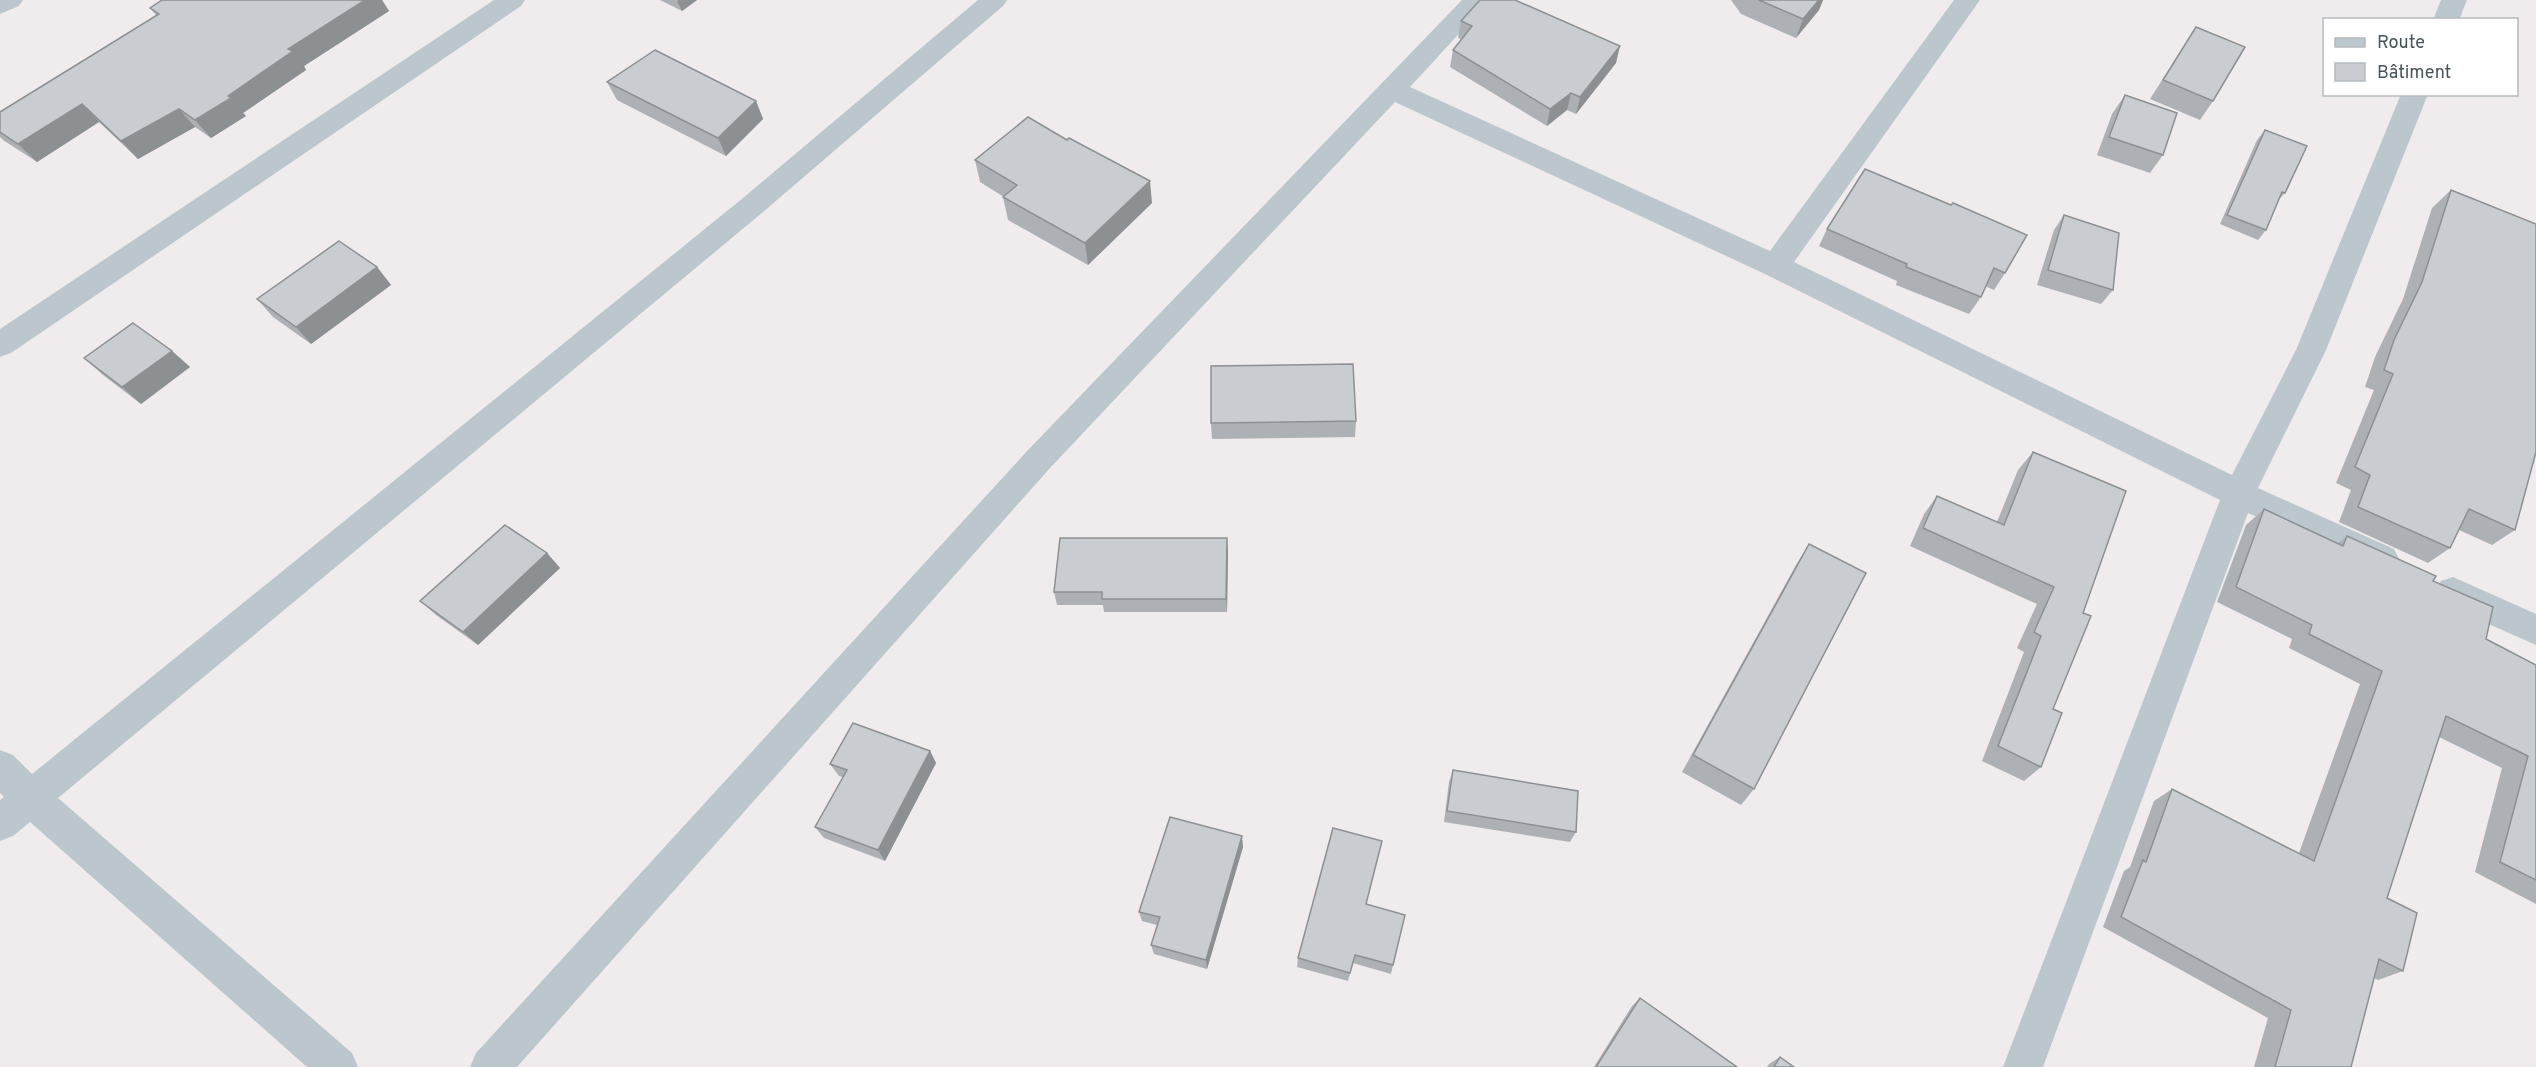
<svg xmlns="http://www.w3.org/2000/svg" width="2536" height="1067" font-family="Overpass,sans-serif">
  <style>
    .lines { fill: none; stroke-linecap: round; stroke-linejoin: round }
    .minor { fill: #bbc7cc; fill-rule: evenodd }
    .wall { fill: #adb0b5 }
    .shaded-wall { fill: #8d9093 }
    .building { fill: #c9cdd2; stroke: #8d9093; stroke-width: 1.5 }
  </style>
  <rect width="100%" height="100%" fill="#f0eced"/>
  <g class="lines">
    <g class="minor">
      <polygon points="0,0 23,0 19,6 0,14"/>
      <polygon points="494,0 525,0 521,6 11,353 0,357 0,329"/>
      <polygon points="978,0 1007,0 1003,6 763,212 58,798 352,1053 358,1067 307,1067 30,822 13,836 0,841 0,800 4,797 0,793 0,750 13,755 32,774 743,198"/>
      <polygon points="1462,0 1490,0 1410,87 1770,251 1954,0 1980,0 1794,262 2232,475 2296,350 2401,94 2428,94 2326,350 2258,488 2394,549 2399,559 2394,569 2382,573 2248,513 2043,1067 2003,1067 2220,500 1765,274 1395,102 1051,467 517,1067 470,1067 476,1053 1029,449"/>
      <polygon points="2441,0 2467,0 2459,20 2433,20"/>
      <polygon points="2453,577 2536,614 2536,645 2441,603 2436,592 2441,581"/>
    </g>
  </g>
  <g class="wall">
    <polygon points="162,0 382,0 389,11 304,66 306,70 243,113 246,116 211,138 195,127 138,159 99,122 37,162 3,140 0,137 0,112 156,15 150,8"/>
    <polygon points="660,0 697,0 682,11"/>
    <polygon points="1731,0 1823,0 1819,10 1796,38 1741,14"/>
    <polygon points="1461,21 1616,63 1576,114 1567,110 1547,126 1450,67 1453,50 1461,39 1458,38"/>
    <polygon points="2196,27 2213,101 2200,120 2150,99"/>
    <polygon points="607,82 756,101 763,119 726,156 617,100"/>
    <polygon points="2125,95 2163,155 2150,173 2097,155 2112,114"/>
    <polygon points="2265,130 2285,193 2278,200 2266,230 2258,240 2220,224 2257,140"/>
    <polygon points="975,160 1152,203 1088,265 1008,220 1003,197 1004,197 980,182"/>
    <polygon points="1865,169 2005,273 1994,290 1985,286 1981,297 1969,314 1896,285 1897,281 1819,246 1827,229"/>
    <polygon points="2451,190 2515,530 2492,545 2459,530 2450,548 2428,563 2339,522 2351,490 2336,483 2374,390 2365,387 2375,357 2403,299 2432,208"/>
    <polygon points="2064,215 2113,290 2101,304 2037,285 2054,230"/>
    <polygon points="377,267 391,285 311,344 273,317 257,299"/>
    <polygon points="172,351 190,367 141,404 103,375 84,358"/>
    <polygon points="1356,421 1355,437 1212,439 1211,423"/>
    <polygon points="2033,452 2083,613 2053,709 2041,767 2024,781 1982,761 2024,652 2017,648 2037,604 1910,546 1924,514 1937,496 1997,522 2018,470"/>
    <polygon points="2264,509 2337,544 2347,536 2433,581 2486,639 2536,665 2536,904 2475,872 2502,768 2439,737 2387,898 2403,971 2378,980 2374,978 2351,1067 2254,1067 2268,1018 2103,927 2124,871 2130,867 2154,801 2172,789 2299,853 2360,684 2289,648 2292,639 2217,602 2246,525"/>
    <polygon points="1809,544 1754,789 1741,805 1682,772 1796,565"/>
    <polygon points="1228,552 1227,612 1104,612 1103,605 1057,605 1054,592"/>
    <polygon points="547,553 560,568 478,645 436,615 420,601"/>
    <polygon points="930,751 936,763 885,861 824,838 815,827 843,777 839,776 830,764"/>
    <polygon points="1453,770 1576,832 1570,842 1444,822 1449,782"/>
    <polygon points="1243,847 1207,969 1154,954 1151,945 1157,925 1142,921 1139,912"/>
    <polygon points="1367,904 1393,965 1391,974 1353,963 1348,981 1297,967 1298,958"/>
    <polygon points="1640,998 1737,1067 1594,1067 1632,1006"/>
    <polygon points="1780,1057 1794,1067 1767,1067 1769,1064"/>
  </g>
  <g class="shaded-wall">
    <polygon points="365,0 382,0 389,11 304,66 306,70 243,113 246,116 211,138 195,120 288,49"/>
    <polygon points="679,0 697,0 682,11 677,1"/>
    <polygon points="1819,0 1823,0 1819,10 1796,38 1803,19"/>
    <polygon points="1620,46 1616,63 1576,114 1580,97"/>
    <polygon points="1571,93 1567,110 1547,126 1550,109"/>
    <polygon points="756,101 763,119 726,156 718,138"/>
    <polygon points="82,104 99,122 37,162 18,144"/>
    <polygon points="179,109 195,127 138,159 121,141"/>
    <polygon points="1150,181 1152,203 1088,265 1085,243"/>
    <polygon points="377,267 391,285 311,344 296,327"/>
    <polygon points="172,351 190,367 141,404 122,387"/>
    <polygon points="1227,538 1228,552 1227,612 1226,599"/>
    <polygon points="547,553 560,568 478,645 463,632"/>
    <polygon points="930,751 936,763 885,861 878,850"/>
    <polygon points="1242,836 1243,847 1207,969 1206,960"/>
  </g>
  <g class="building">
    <polygon points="162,0 365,0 288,49 293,51 228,96 231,98 195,120 179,109 121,141 82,104 18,144 0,132 0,112 159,14 150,8"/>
    <polygon points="1480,0 1515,0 1620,46 1580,97 1571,93 1550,109 1453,50 1472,26 1461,21"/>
    <polygon points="1759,0 1819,0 1803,19"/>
    <polygon points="2196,27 2245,47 2213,101 2163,80"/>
    <polygon points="655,50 756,101 718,138 607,82"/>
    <polygon points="2125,95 2177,113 2163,155 2109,137"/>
    <polygon points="1028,117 1067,140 1069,138 1150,181 1085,243 1003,197 1017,185 975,160"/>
    <polygon points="2265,130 2307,146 2285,193 2282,192 2266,230 2227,215"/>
    <polygon points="1865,169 1951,205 1953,203 2027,235 2005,273 1994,268 1981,297 1906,267 1907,264 1827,229"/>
    <polygon points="2451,190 2536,224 2536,452 2515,530 2469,509 2450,548 2358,507 2370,475 2355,467 2393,374 2384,370 2394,340 2422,282"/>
    <polygon points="2064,215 2119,233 2113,290 2048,270"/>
    <polygon points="339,241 377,267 296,327 257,299"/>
    <polygon points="133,323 172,351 122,387 84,358"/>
    <polygon points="1353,364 1356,421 1211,423 1211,366"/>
    <polygon points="2033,452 2126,491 2083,613 2091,616 2053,709 2062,713 2041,767 1998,746 2041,636 2034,632 2054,587 1923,528 1937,496 2004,525"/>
    <polygon points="2264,509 2343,546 2347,536 2436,576 2433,581 2493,607 2486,639 2536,665 2536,880 2500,862 2528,756 2446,716 2387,898 2417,913 2403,971 2379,959 2351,1067 2275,1067 2291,1010 2121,917 2143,860 2146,862 2172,789 2314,861 2382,671 2309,634 2312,625 2236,587"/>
    <polygon points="505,525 547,553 463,632 420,601"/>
    <polygon points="1060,538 1227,538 1226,599 1102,599 1102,592 1054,592"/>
    <polygon points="1809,544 1866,573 1754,789 1693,755"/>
    <polygon points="853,723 930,751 878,850 815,827 847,770 830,764"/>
    <polygon points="1453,770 1578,791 1576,832 1447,811"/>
    <polygon points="1170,817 1242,836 1206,960 1151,945 1160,917 1139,912"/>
    <polygon points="1333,828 1382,841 1366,904 1405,915 1393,965 1355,955 1350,973 1298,958"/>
    <polygon points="1640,998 1737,1067 1596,1067"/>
    <polygon points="1780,1057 1794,1067 1774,1067"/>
  </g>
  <rect x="2323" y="18" width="195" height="78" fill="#ffffff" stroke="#b5babd" stroke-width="1.5"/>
  <rect x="2335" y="38" width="30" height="9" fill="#bbc7cc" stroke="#b5babd" stroke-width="1.5"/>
  <text x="2377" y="48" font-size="18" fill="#45535a">Route</text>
  <rect x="2335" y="63" width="30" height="18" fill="#c9cdd2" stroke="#b5babd" stroke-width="1.5"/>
  <text x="2377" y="78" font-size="18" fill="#45535a">Bâtiment</text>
</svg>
